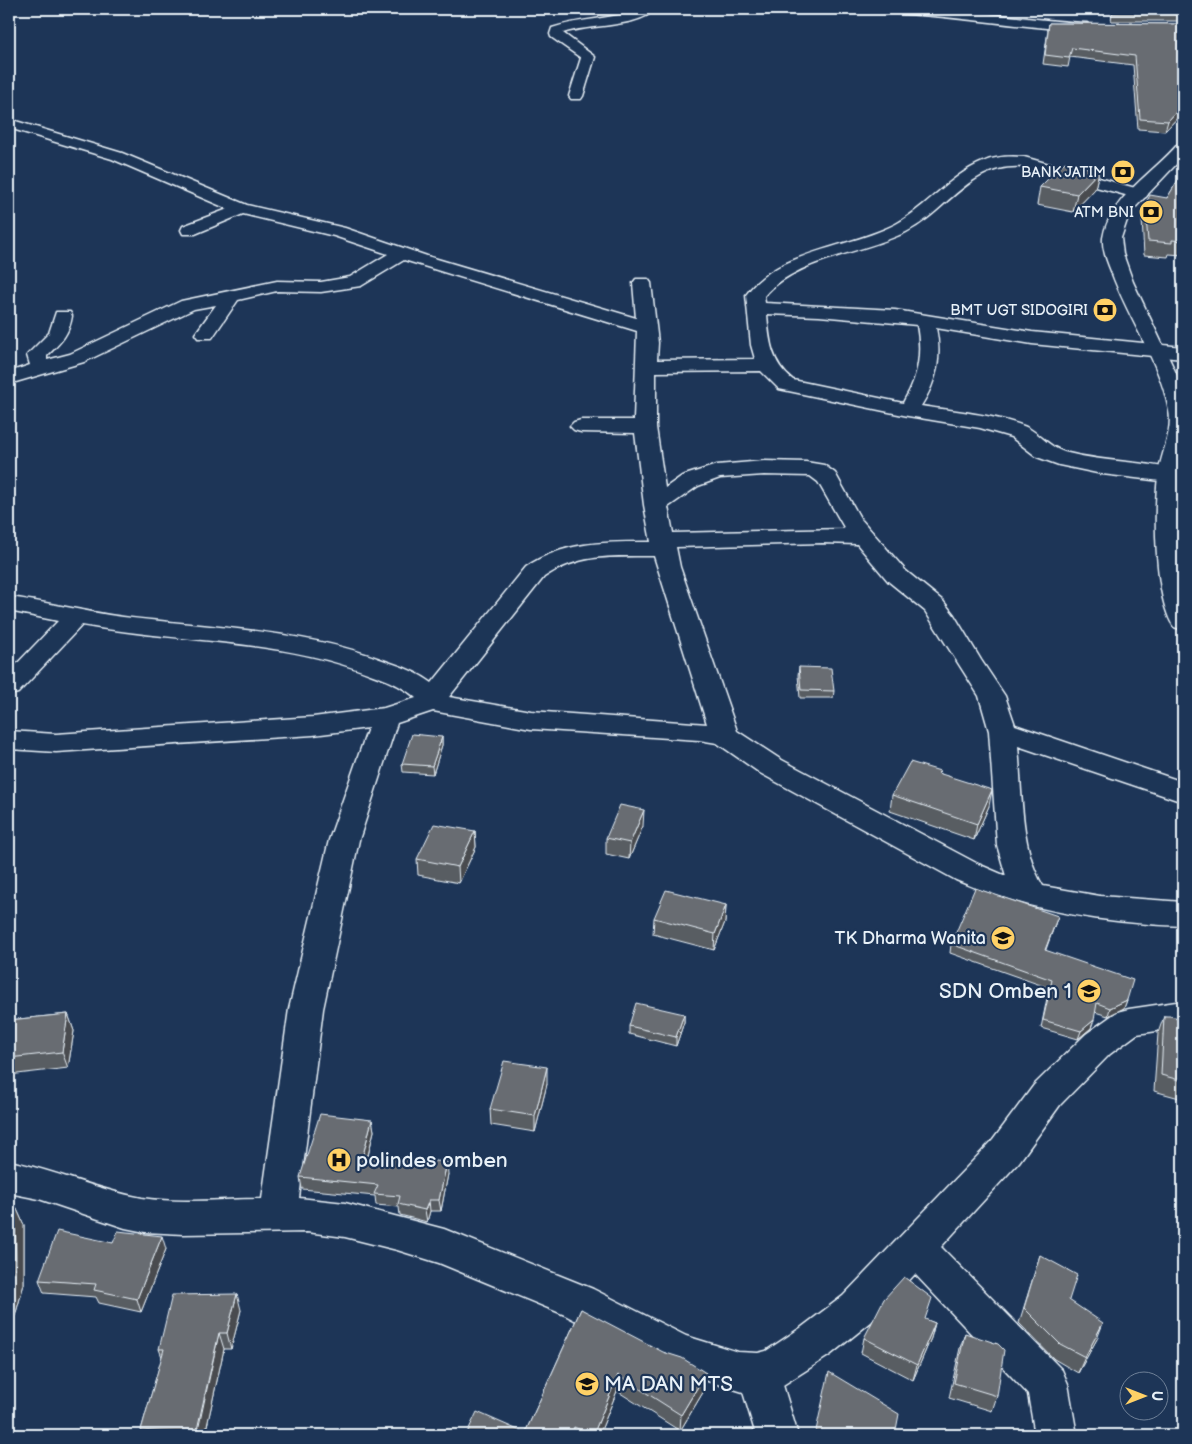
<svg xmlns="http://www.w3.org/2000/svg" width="1192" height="1444" font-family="'Balsamiq Sans',sans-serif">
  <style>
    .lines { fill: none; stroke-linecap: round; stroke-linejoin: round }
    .minor-casing { stroke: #e8f1f8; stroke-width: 3 }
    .major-casing { stroke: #e8f1f8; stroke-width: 3 }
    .minor { fill: #1d3557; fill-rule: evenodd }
    .major { fill: #1d3557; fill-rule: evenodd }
    .wall { fill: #595d62; stroke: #e8f1f8 }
    .shaded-wall { fill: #494c50; stroke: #e8f1f8 }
    .building { fill: #686c72; stroke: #e8f1f8 }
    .labels { text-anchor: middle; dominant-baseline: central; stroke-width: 4.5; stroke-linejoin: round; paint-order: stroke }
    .far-poi-label { font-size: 15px; fill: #e8f1f8; stroke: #1d3557; text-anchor: end }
    .poi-label { font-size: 18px; fill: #e8f1f8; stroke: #1d3557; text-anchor: end }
    .near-poi-label { font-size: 21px; fill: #e8f1f8; stroke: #1d3557; text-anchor: start }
  </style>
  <rect width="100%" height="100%" fill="#1d3557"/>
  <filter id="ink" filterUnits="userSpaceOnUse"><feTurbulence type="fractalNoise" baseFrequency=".02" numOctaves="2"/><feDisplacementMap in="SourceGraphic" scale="10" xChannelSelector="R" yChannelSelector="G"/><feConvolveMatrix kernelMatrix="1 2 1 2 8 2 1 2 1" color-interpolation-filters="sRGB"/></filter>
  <g filter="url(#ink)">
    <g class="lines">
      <defs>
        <g id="minor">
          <path d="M639 9H655C639 28 587 24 563 33L595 57 583 96 581 99H571L569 96 581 58 551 37 550 34 552 28C580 18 611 20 639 9Z"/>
          <path d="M874 9C945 4 1016 20 1087 23L1093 27 1087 31C1018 28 949 14 880 13Z"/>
          <path d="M9 119 122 153 247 205 345 228 427 256 636 318 633 283 636 279H648L651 283 658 343 657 360 755 359 751 345 746 295C776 251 851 248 896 224 927 207 949 176 983 162 996 156 1010 156 1024 157L1146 191 1148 194 1146 197 1140 199 1023 167C969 163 949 210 906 232 864 253 795 259 764 296L765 303 895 310 1032 332 1183 347V359L1032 344 936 328C942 357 937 381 921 406 953 411 997 415 1026 427 1041 434 1050 449 1068 453 1103 462 1141 461 1177 470L1180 475 1177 480 1169 482 1102 474 1059 465 1037 457 1011 437 980 428 908 416 779 389 761 371 656 372V427L665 488 682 476 717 465 764 461 806 462 824 465 835 473 860 518 906 571 943 601 954 615 981 660 1005 696 1015 725 1183 782V802L1018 746C1022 790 1020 849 1043 886L1100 896 1183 902V926C1104 923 1029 911 956 880L760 773 717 743 699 740 531 729 433 711 397 723 359 840 323 1009 299 1198 345 1203 444 1229 593 1289 686 1336 738 1352 758 1353 766 1351 802 1327 843 1296 993 1140 1034 1085 1086 1034 1117 1012 1129 1009 1183 1001V1027L1137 1034 1110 1054 1060 1105 1019 1162 941 1247 1062 1370 1068 1384 1077 1435H1035L1028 1394 915 1274 871 1322 830 1355 783 1385 798 1435H756L743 1392 663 1367 565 1315 439 1263 397 1250 345 1237 307 1232 183 1234 145 1232 125 1228 39 1199 9 1193V1161C54 1170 97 1190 142 1198 181 1204 223 1199 262 1199L289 1009 329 840 368 728 313 735 56 752 9 749V731L56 734 313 717 384 708 416 698C404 687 388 680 373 675 281 638 179 643 82 625L18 693 9 695V672L58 621 9 611V597C48 602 85 612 123 617 212 628 303 629 388 662 403 667 419 673 432 683L526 567C564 541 607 542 651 542L644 505 635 433 581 432 574 430 570 426 574 422 581 420H634L637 331 404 260 361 286 321 292 277 291 238 300 212 338H198L195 334 216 305 194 309 84 362 9 384V372L30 365 27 355 49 333 56 312H70L72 316C69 335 60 343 47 356V360L70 354 181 301 277 281 321 282 350 277 388 254 334 236 243 214 195 234H183L181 230 183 226 228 209 112 159 9 128ZM767 314 819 316 917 325C922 352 919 375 905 399L903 403 793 380C771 363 769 340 767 314ZM764 475 810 476 818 482 845 529 673 533 668 507 698 486 720 478ZM822 543 857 544 888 581 925 611 979 696 989 731 997 845 1006 876 978 864 780 759 737 731 680 567 676 547ZM654 556 707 724 531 711 449 697 544 577C579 553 613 556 654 556Z"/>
        </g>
        <path id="major" d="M1183 143V157L1129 214 1121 238 1123 254 1133 282 1183 388V457L1179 513 1183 567V630L1174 627C1154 599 1153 505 1159 470 1162 452 1173 430 1169 411 1160 361 1128 319 1111 271 1107 261 1102 249 1103 238 1109 198 1154 173 1178 144Z"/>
      </defs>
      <use href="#minor" class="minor-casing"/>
      <use href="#major" class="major-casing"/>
      <use href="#minor" class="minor"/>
      <use href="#major" class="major"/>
    </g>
    <g class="wall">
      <polygon points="1183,9 1183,23 1183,21 1111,21 1112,13"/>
      <polygon points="1049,23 1183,24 1183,112 1165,131 1138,129 1133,65 1070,57 1068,67 1043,64"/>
      <polygon points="1099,171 1095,189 1073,212 1037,205 1040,187"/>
      <polygon points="1183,172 1183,255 1169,254 1168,257 1144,255 1142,219 1145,205 1167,198"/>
      <polygon points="799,667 834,691 833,698 800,698 798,675"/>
      <polygon points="442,737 442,745 433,774 403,772 402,764"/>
      <polygon points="939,774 989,806 974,840 890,811 892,795"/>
      <polygon points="643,826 629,859 606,854 606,838"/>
      <polygon points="475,831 476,847 459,883 418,875 417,859"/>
      <polygon points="726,905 725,922 714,950 653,934 654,918"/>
      <polygon points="1055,924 1045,950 1127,1000 1124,1008 1108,1016 1095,1012 1091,1028 1078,1039 1041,1028 1049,988 950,953 951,944"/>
      <polygon points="68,1014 74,1031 68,1068 9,1075 9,1020"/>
      <polygon points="684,1014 684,1022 676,1046 629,1034 629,1026"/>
      <polygon points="1164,1016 1183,1019 1183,1099 1154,1091 1158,1033"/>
      <polygon points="547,1084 535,1132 491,1125 490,1109"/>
      <polygon points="372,1120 374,1131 368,1156 448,1174 441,1211 430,1211 427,1222 400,1215 399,1207 376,1205 375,1196 302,1189 300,1177"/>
      <polygon points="15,1205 24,1225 24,1284 15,1316 9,1317 9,1206"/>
      <polygon points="113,1243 166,1249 141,1312 99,1303 96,1297 44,1293 39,1280"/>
      <polygon points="1040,1255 1069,1300 1097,1339 1078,1373 1054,1359 1019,1323"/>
      <polygon points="581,1309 705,1389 680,1431 617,1391 599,1435 466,1435 525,1433"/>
      <polygon points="241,1310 231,1349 224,1349 205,1435 143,1435 141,1430 162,1357 159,1349"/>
      <polygon points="926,1320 935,1323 931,1338 913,1380 861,1353 864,1338"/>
      <polygon points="965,1333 997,1396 992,1411 949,1398 960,1348"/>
    </g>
    <g class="shaded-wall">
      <polygon points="1183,104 1183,112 1165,131 1168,121"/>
      <polygon points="1099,171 1095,189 1073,212 1077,194"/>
      <polygon points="442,737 442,745 433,774 432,766"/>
      <polygon points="992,790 989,806 974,840 977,824"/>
      <polygon points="644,810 643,826 629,859 630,843"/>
      <polygon points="475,831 476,847 459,883 458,867"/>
      <polygon points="726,905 725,922 714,950 715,934"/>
      <polygon points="1058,916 1055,924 1043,958 1045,950"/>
      <polygon points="1127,1000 1124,1008 1108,1016 1110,1008"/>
      <polygon points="68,1014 74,1031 68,1068 62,1052"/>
      <polygon points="684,1014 684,1022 676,1046 676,1037"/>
      <polygon points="1094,1020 1091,1028 1078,1039 1081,1031"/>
      <polygon points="547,1067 547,1084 535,1132 535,1116"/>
      <polygon points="372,1120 374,1131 365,1167 363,1155"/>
      <polygon points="447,1162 448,1174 441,1211 439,1200"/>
      <polygon points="429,1200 430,1211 427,1222 425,1210"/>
      <polygon points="15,1205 24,1225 24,1284 15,1316 9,1302 9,1287"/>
      <polygon points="162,1236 166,1249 141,1312 137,1299"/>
      <polygon points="237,1294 241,1310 231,1349 227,1333"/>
      <polygon points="935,1323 931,1338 913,1380 917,1365"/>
      <polygon points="1103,1323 1097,1339 1078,1373 1085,1357"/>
      <polygon points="219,1333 224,1349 205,1435 197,1435"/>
      <polygon points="706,1373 705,1389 680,1431 681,1415"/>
      <polygon points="618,1375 617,1391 599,1435 593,1435"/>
      <polygon points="574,1427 574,1435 571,1435"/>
    </g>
    <g class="building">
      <polygon points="1114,9 1183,9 1183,13 1112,13"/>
      <polygon points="1049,23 1183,24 1183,104 1168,121 1140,119 1135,56 1072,48 1069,58 1045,55"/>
      <polygon points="1065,162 1099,171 1077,194 1040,187"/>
      <polygon points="1183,172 1183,241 1172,240 1172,243 1148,241 1145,205 1150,195 1167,198"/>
      <polygon points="799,667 831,668 834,691 801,690"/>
      <polygon points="412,734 442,737 432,766 402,764"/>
      <polygon points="910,762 940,771 938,773 992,790 977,824 892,795"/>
      <polygon points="620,805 644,810 630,843 606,838"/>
      <polygon points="434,824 475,831 458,867 417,859"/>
      <polygon points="975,888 1058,916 1045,950 1133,980 1127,1000 1110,1008 1097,1003 1094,1020 1081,1031 1043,1020 1052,980 951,944"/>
      <polygon points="666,890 726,905 715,934 654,918"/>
      <polygon points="636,1003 684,1014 676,1037 629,1026"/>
      <polygon points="68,1014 62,1052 9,1058 9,1020"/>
      <polygon points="1164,1016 1170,1016 1183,1019 1183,1081 1161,1075"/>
      <polygon points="504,1061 547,1067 535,1116 490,1109"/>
      <polygon points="320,1114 372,1120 363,1155 447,1162 439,1200 429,1200 425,1210 398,1204 400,1196 374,1194 378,1185 300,1177"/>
      <polygon points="15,1205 16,1264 9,1287 9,1206"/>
      <polygon points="57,1231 113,1243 118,1231 162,1236 137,1299 94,1290 96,1284 39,1280"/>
      <polygon points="1040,1255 1077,1275 1069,1300 1103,1323 1085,1357 1060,1344 1024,1308"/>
      <polygon points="904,1277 932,1298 925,1319 935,1323 917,1365 864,1338 884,1299"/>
      <polygon points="237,1294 227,1333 219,1333 196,1434 141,1430 164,1349 159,1349 172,1295"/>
      <polygon points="581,1309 663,1352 682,1358 706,1373 681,1415 618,1375 593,1435 574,1427 571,1435 466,1435 477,1412 525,1433"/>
      <polygon points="965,1333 998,1344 1004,1350 997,1396 954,1383"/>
      <polygon points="829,1372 899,1414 895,1435 815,1435"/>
    </g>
  </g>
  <defs>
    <symbol id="bank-disc" viewBox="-11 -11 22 22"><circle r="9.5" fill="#ffd166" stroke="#1d3557"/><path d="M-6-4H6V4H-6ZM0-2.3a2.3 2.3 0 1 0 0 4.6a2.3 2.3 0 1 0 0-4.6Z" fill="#111"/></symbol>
    <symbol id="school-disc" viewBox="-11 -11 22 22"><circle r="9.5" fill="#ffd166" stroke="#1d3557"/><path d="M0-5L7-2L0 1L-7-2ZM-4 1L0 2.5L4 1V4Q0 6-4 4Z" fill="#111"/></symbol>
    <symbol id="hospital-disc" viewBox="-11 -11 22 22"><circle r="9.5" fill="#ffd166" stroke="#1d3557"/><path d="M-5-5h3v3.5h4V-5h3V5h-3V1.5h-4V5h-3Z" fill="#111"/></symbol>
  </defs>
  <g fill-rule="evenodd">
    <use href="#bank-disc" x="1109" y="158" width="28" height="28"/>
    <use href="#bank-disc" x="1137" y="198" width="28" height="28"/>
    <use href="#bank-disc" x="1091" y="296" width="28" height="28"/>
    <use href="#school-disc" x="989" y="924" width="28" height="28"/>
    <use href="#school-disc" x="1075" y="977" width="28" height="28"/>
    <use href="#hospital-disc" x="325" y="1146" width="28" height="28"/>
    <use href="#school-disc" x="573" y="1370" width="28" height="28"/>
  </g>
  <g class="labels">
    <g class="far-poi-label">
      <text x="1106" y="172">BANK JATIM</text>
      <text x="1134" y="212">ATM BNI</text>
      <text x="1088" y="310">BMT UGT SIDOGIRI</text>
    </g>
    <g class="poi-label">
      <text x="986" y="938">TK Dharma Wanita</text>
    </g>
    <g class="near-poi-label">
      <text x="1072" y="991" text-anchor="end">SDN Omben 1</text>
      <text x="356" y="1160">polindes omben</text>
      <text x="604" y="1384">MA DAN MTS</text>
    </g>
  </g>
  <rect width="1192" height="1444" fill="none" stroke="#1d3557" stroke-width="30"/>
  <rect x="15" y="15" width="1162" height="1414" fill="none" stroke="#e8f1f8" stroke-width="2" filter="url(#ink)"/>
  <g transform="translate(1144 1396) rotate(90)"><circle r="24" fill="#1d3557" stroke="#6e8097"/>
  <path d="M0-4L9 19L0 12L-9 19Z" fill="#ffd166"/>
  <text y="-8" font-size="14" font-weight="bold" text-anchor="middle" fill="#e8f1f8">U</text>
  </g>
</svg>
